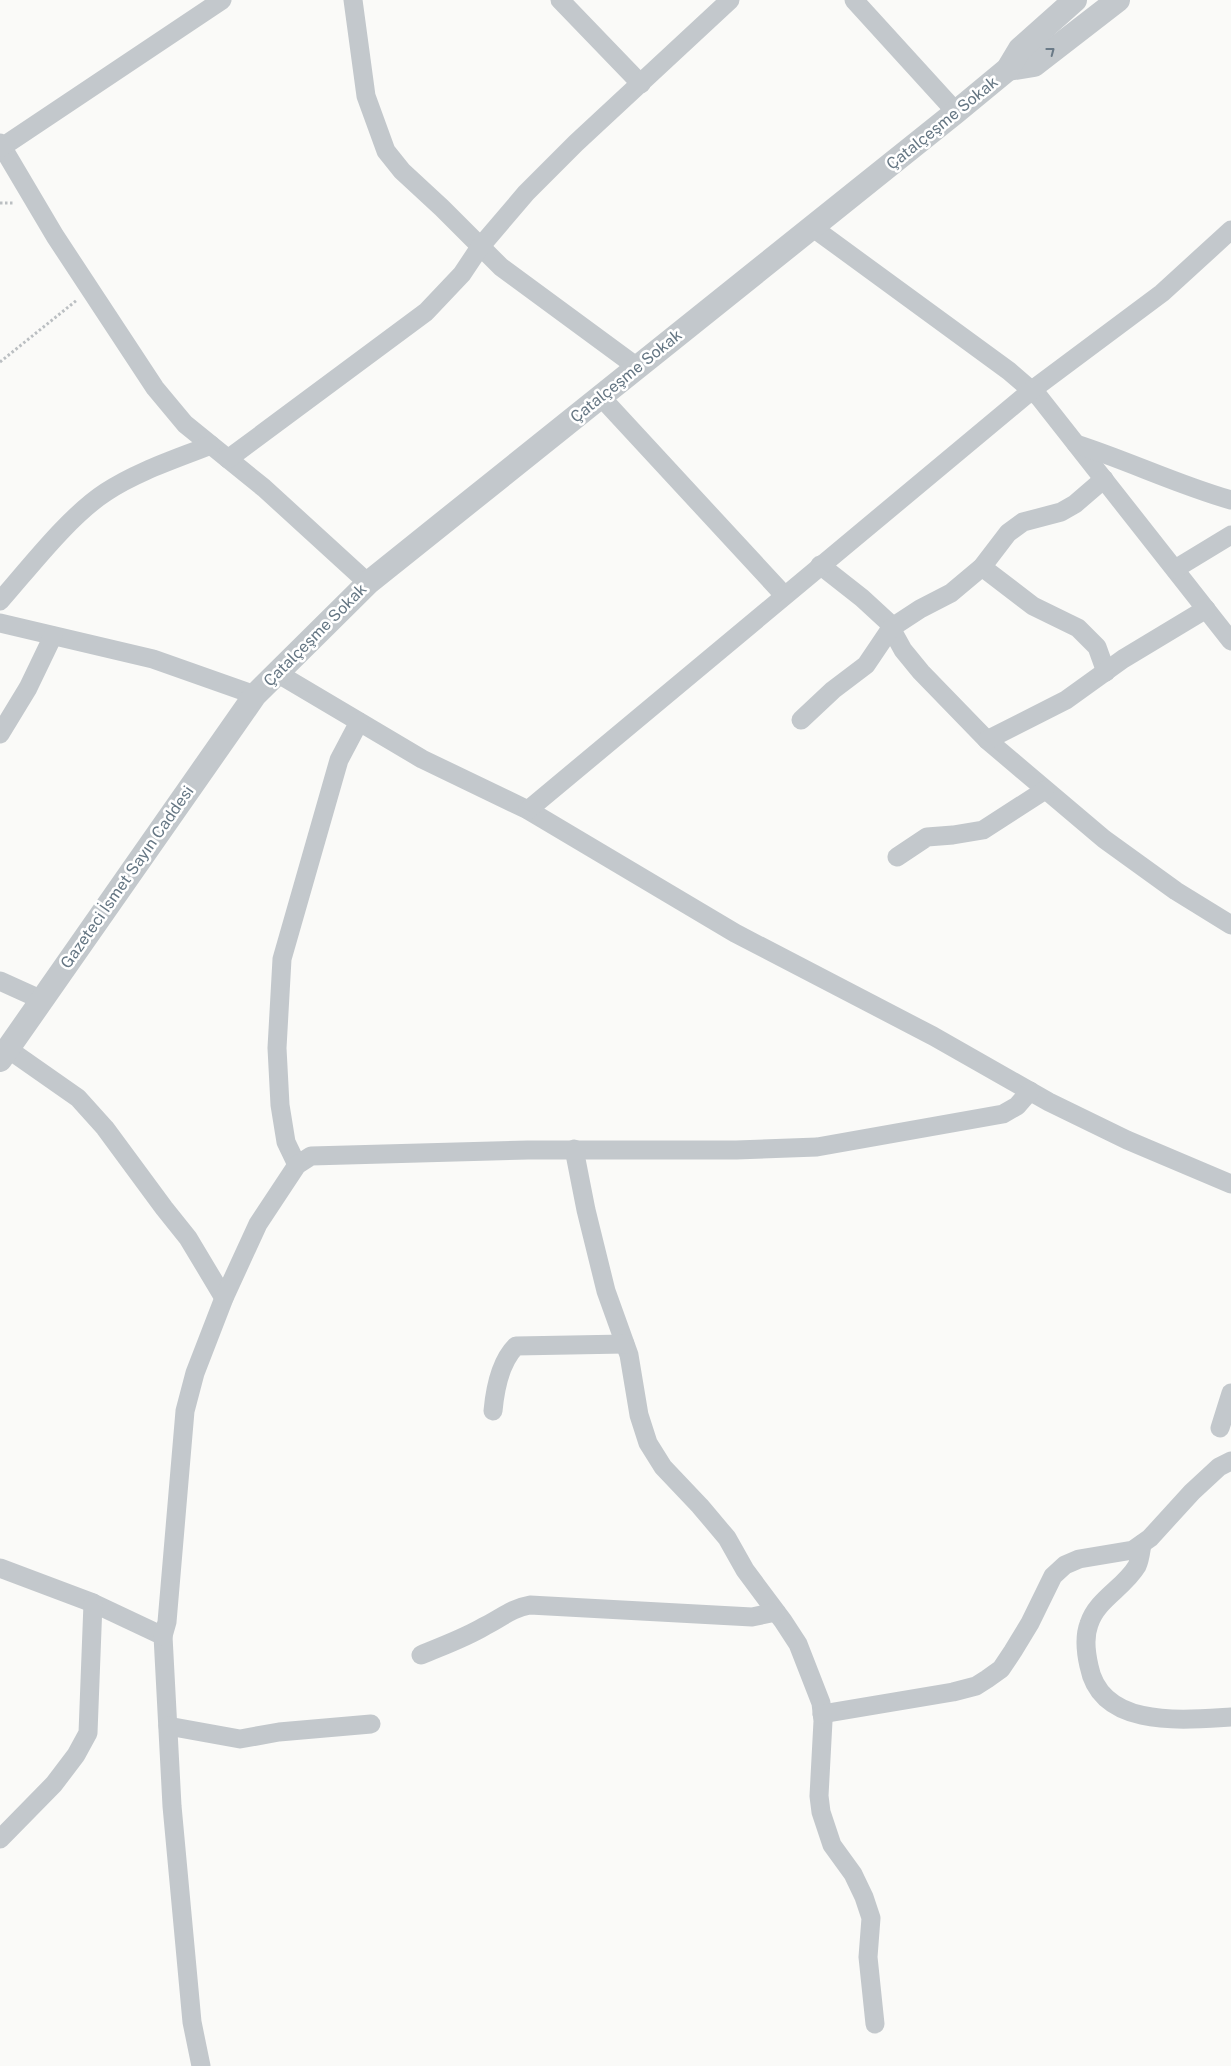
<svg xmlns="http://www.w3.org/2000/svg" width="1231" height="2066" font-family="'Public Sans',sans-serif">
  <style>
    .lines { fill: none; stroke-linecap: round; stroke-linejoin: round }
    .path { stroke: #bbbfc2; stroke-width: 3; stroke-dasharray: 2.5 2.5; stroke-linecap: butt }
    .minor { stroke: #c3c8cc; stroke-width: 19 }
    .tertiary { stroke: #c3c8cc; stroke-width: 24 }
    .oneway { stroke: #6a7a87 }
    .labels { text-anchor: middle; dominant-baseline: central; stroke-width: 5; stroke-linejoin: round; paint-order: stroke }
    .street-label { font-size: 16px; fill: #657683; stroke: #fff }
  </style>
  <rect width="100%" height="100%" fill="#fafaf8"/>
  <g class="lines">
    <g class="path">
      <polyline points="0,203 15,203"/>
      <polyline points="0,362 77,300"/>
    </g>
    <g class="minor">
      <polyline points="353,0 366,96 386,151 402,171 442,208 501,267 637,367"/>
      <polyline points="560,0 641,84"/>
      <polyline points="854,0 956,112"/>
      <polyline points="0,143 55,236 155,388 185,424 264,488 368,583"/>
      <polyline points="2,147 222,0"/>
      <polyline points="812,227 1009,371 1039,397 1231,641"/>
      <polyline points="601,397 784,595"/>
      <path d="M1076 444C1129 461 1178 485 1231 500"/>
      <polyline points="228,459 426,312 462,274 480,247 526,193 576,143 730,0"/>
      <polyline points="820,565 862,598 887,621 903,650 921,672 987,740 1104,839 1176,891 1231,925"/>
      <polyline points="982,567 1033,606 1078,628 1097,647 1106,672"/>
      <polyline points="1175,569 1231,535"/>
      <path d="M0 601C30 567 69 516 106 492 138 471 176 459 211 445"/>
      <polyline points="0,623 153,659 255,695"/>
      <polyline points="277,673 422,759 528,810 735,933 933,1036 1049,1102 1127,1140 1231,1184"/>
      <polyline points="801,720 833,690 866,665 891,628 920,609 951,593 982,567 1008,533 1023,522 1061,512 1075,504 1104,479"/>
      <polyline points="0,734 28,688 53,636"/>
      <polyline points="987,740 1066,700 1123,659 1206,609"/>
      <polyline points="528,810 1032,390 1162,293 1231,230"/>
      <polyline points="897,857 927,837 953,835 983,830 1045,790"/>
      <polyline points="0,981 42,1000"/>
      <polyline points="8,1049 78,1098 105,1128 164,1208 188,1238 224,1298"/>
      <polyline points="574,1149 586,1210 606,1291 629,1355 639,1415 648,1443 663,1467 700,1506 727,1538 745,1570 783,1621 798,1644 821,1703 823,1721 819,1796 821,1812 832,1845 853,1874 864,1897 871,1918 868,1957 875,2024"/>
      <polyline points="297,1165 286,1142 280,1105 277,1048 282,959 339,760 359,722"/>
      <path d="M493 1411C495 1389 500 1362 516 1346L625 1344"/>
      <polyline points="1220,1428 1231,1393"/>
      <path d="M1142 1544C1141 1550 1140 1560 1137 1566 1124 1588 1097 1599 1089 1624 1084 1637 1086 1653 1089 1666 1101 1729 1183 1720 1231 1717"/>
      <polyline points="0,1568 93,1603 163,1636 172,1806 192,2022 201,2066"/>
      <polyline points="163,1636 167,1622 185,1411 195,1373 224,1298 258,1224 297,1165 311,1156 528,1150 736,1150 817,1147 1003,1114 1017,1106 1030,1091"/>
      <path d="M421 1655C442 1646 465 1638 485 1626 501 1618 512 1608 530 1605L752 1617 776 1612"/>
      <polyline points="822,1714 953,1692 976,1686 987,1679 1001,1669 1013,1651 1030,1623 1053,1576 1065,1565 1079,1559 1133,1550 1150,1538 1192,1492 1219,1467 1231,1461"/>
      <polyline points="168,1726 240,1739 279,1732 371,1724"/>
      <polyline points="0,1839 54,1784 76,1755 88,1733 93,1603"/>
    </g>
    <g class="tertiary">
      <polyline points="1008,69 1034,65 1118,0"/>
      <polyline points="0,1060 255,695 368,583 956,112 1008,69 1020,49 1075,0"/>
    </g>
  </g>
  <defs><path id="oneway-chevron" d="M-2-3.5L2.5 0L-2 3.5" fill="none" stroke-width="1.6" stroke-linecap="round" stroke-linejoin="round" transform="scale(1.25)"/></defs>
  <use class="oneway" href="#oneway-chevron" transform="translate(1051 51) rotate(-37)"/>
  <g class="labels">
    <g class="street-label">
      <text transform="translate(942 123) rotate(-39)">Çatalçeşme Sokak</text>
      <text transform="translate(626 376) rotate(-39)">Çatalçeşme Sokak</text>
      <text transform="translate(315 635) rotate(-45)">Çatalçeşme Sokak</text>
      <text transform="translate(127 877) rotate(-55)">Gazeteci İsmet Sayın Caddesi</text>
    </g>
  </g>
</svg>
